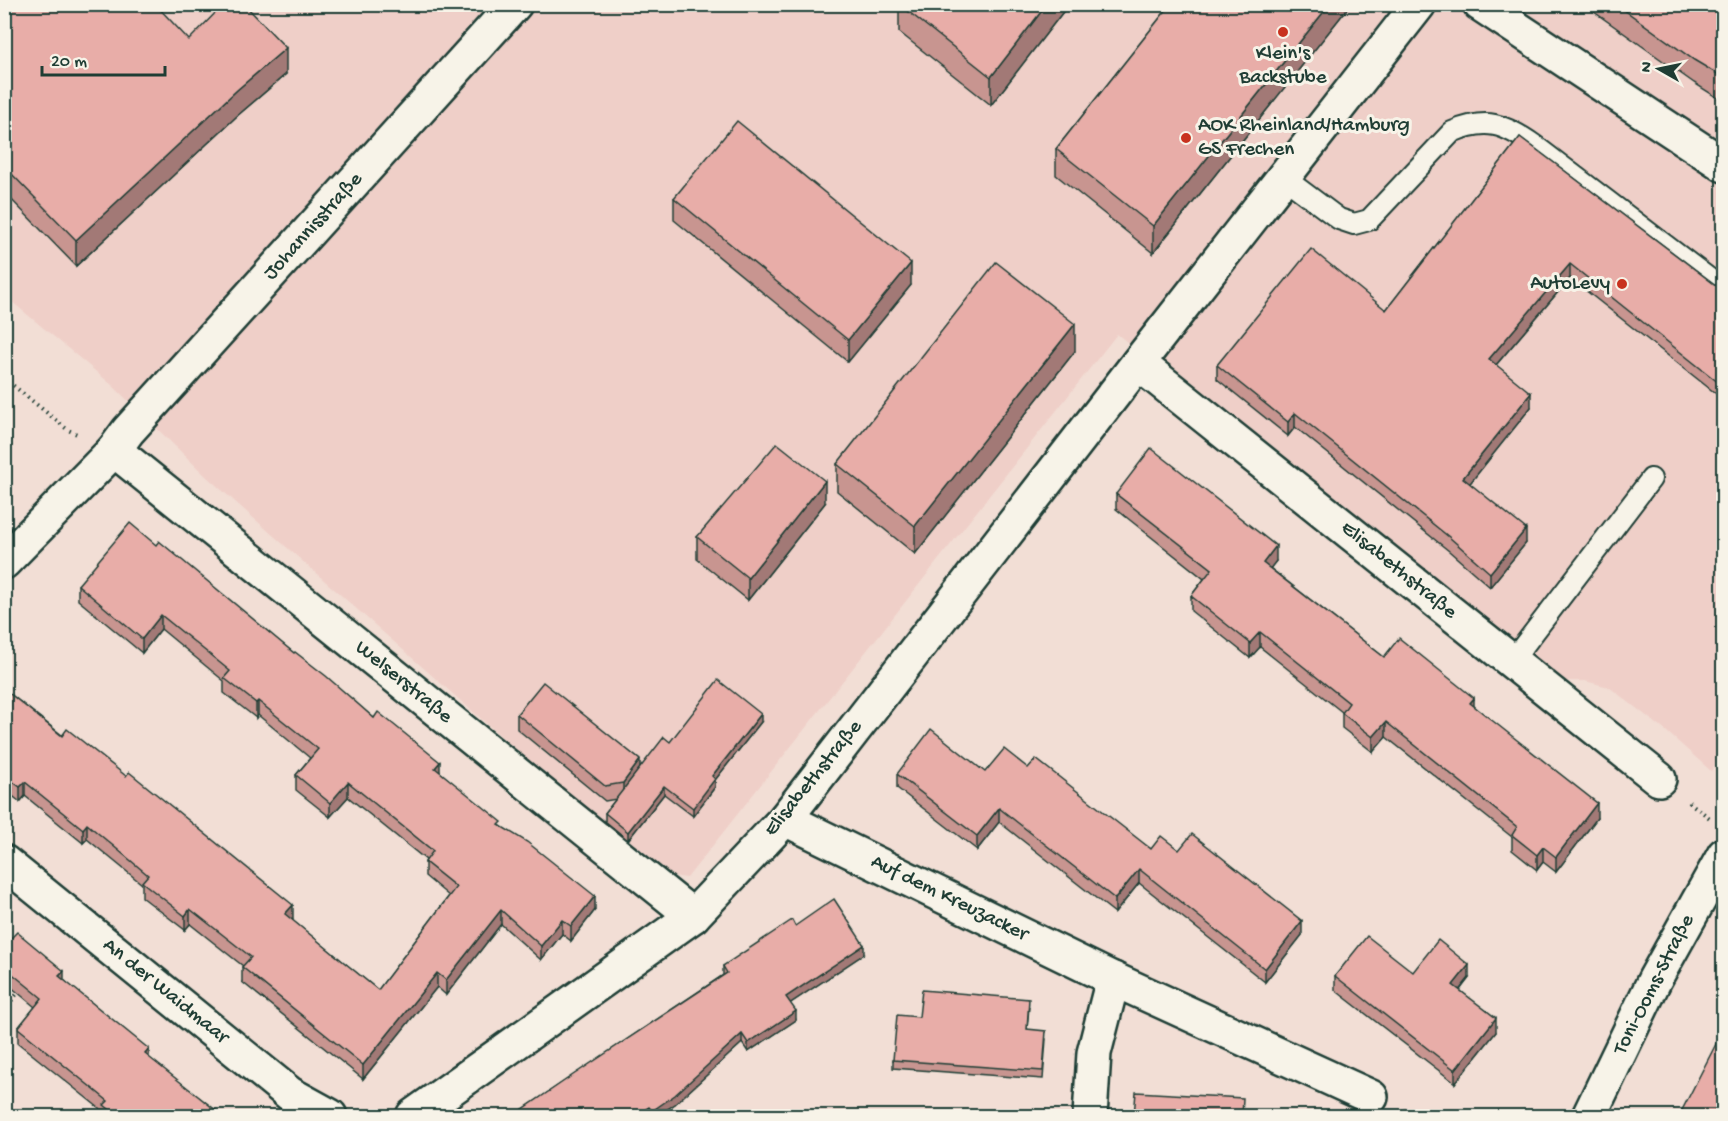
<svg xmlns="http://www.w3.org/2000/svg" width="1728" height="1121" font-family="'Gochi Hand',sans-serif">
  <style>
    .built { fill: #efcfc8 }
    .lines { fill: none; stroke-linecap: round; stroke-linejoin: round }
    .lane-casing { stroke: #1f3d34; stroke-width: 24 }
    .street-casing { stroke: #1f3d34; stroke-width: 38 }
    .secondary-casing { stroke: #1f3d34; stroke-width: 38 }
    .path { stroke: #1f3d34; stroke-width: 4; stroke-dasharray: 1.5 4.5; stroke-linecap: butt }
    .lane { stroke: #f7f3e8; stroke-width: 20 }
    .street { stroke: #f7f3e8; stroke-width: 33 }
    .secondary { stroke: #f7f3e8; stroke-width: 33 }
    .wall { fill: #c89590; stroke: #1f3d34; stroke-width: 1.5 }
    .shaded-wall { fill: #a27976; stroke: #1f3d34; stroke-width: 1.5 }
    .building { fill: #e8ada8; stroke: #1f3d34; stroke-width: 1.5 }
    .poi-dot { fill: #c8321e; stroke: #f7f3e8; stroke-width: 2 }
    .labels { text-anchor: middle; dominant-baseline: central; stroke-width: 6; stroke-linejoin: round; paint-order: stroke }
    .poi-label { font-size: 21px; fill: #1f3d34; stroke: #f7f3e8 }
    .street-label { font-size: 21px; fill: #1f3d34; stroke: #f7f3e8 }
  </style>
  <rect width="100%" height="100%" fill="#f2ded5"/>
  <filter id="ink" filterUnits="userSpaceOnUse"><feTurbulence type="fractalNoise" baseFrequency=".0167" numOctaves="2"/><feDisplacementMap in="SourceGraphic" scale="12" xChannelSelector="R" yChannelSelector="G"/><feConvolveMatrix kernelMatrix="1 2 1 2 8 2 1 2 1" color-interpolation-filters="sRGB"/></filter>
  <g filter="url(#ink)">
    <polygon class="built" points="4,5 1723,5 1723,752 1711,771 1666,731 1609,687 1585,681 1562,681 1549,677 1117,334 687,878 657,874 207,477 112,385 5,296"/>
    <g class="lines">
      <defs>
        <g id="lane">
          <path d="M1283 177 1339 219 1354 224 1369 220 1452 132C1487 117 1504 124 1534 145L1724 290"/>
          <polyline points="1512,661 1651,479"/>
        </g>
        <g id="street">
          <polyline points="1138,363 1659,779"/>
          <polyline points="114,450 693,916"/>
          <polyline points="4,562 114,450 128,431 515,4"/>
          <polyline points="785,819 1113,979 1371,1097"/>
          <polyline points="4,862 290,1094 330,1116"/>
          <polyline points="413,1116 693,916 785,819 1138,363 1419,4"/>
          <polyline points="1090,1116 1094,1053 1113,979"/>
        </g>
        <g id="secondary">
          <polyline points="1480,4 1724,165"/>
          <polyline points="1589,1116 1655,979 1724,855"/>
        </g>
      </defs>
      <use href="#lane" class="lane-casing"/>
      <use href="#street" class="street-casing"/>
      <use href="#secondary" class="secondary-casing"/>
      <g class="path">
        <polyline points="4,378 68,430 77,434"/>
        <polyline points="1689,802 1711,819"/>
        <polyline points="4,1010 21,989"/>
        <polyline points="1404,1110 1419,1116"/>
      </g>
      <use href="#lane" class="lane"/>
      <use href="#street" class="street"/>
      <use href="#secondary" class="secondary"/>
    </g>
    <g class="wall">
      <polygon points="4,4 189,40 286,74 237,116 76,266 4,192"/>
      <polygon points="899,4 1069,4 991,105 899,32"/>
      <polygon points="1171,4 1351,4 1153,253 1056,175 1056,149"/>
      <polygon points="1583,4 1724,4 1724,102 1694,83"/>
      <polygon points="1520,137 1717,286 1724,288 1724,400 1570,278 1496,365 1531,407 1469,484 1526,543 1490,587 1449,551 1295,427 1288,436 1217,379 1217,365 1386,310"/>
      <polygon points="674,198 911,285 848,362 674,220"/>
      <polygon points="1075,351 915,554 837,491 837,464"/>
      <polygon points="1116,494 1276,561 1270,568 1384,657 1474,706 1597,818 1556,872 1543,862 1537,870 1512,850 1512,837 1386,737 1373,752 1342,728 1342,712 1260,647 1250,658 1191,611 1191,596 1204,579 1116,509"/>
      <polygon points="825,503 748,600 697,559 697,537"/>
      <polygon points="156,545 294,653 440,772 595,910 571,941 562,934 541,960 501,924 446,995 437,987 363,1079 242,982 242,967 243,966 190,924 185,930 142,897 142,884 87,839 83,843 25,796 20,802 4,789 4,689 293,919 292,920 378,990 449,896 425,876 425,862 426,860 348,797 330,817 296,790 296,775 310,758 258,715 256,718 224,693 224,681 161,629 142,653 78,600 78,585"/>
      <polygon points="517,714 640,769 670,742 761,722 715,780 715,787 693,816 664,794 628,840 605,821 605,813 616,799 605,801 517,729"/>
      <polygon points="1028,768 1151,849 1179,850 1302,935 1265,982 1139,883 1115,913 999,822 977,850 897,788 897,774 985,772"/>
      <polygon points="795,926 864,954 790,1003 796,1020 748,1052 742,1043 675,1104 657,1116 513,1116 723,975 723,966"/>
      <polygon points="4,933 64,980 149,1058 223,1116 104,1116 104,1112 18,1043 18,1028 35,1007 4,981"/>
      <polygon points="1413,972 1469,978 1460,990 1496,1032 1455,1083 1335,990 1335,976"/>
      <polygon points="1029,1007 1027,1029 1046,1039 1043,1079 893,1068 893,1060 919,1017"/>
    </g>
    <g class="shaded-wall">
      <polygon points="1047,4 1069,4 991,105 991,77"/>
      <polygon points="1330,4 1351,4 1153,253 1153,226"/>
      <polygon points="286,48 286,74 237,116 76,266 76,240 237,90"/>
      <polygon points="911,263 911,285 848,362 848,340"/>
      <polygon points="1570,264 1570,278 1489,373 1489,359"/>
      <polygon points="1075,324 1075,351 915,554 915,526"/>
      <polygon points="1531,393 1531,407 1463,492 1463,478"/>
      <polygon points="1295,413 1295,427 1288,436 1288,422"/>
      <polygon points="825,481 825,503 748,600 748,578"/>
      <polygon points="1526,529 1526,543 1490,587 1490,573"/>
      <polygon points="1276,546 1276,561 1263,578 1263,563"/>
      <polygon points="161,615 161,629 142,653 142,639"/>
      <polygon points="1260,632 1260,647 1250,658 1250,643"/>
      <polygon points="1474,698 1474,713 1470,703"/>
      <polygon points="258,701 258,715 256,718 256,703"/>
      <polygon points="761,714 761,722 715,780 715,787 693,816 693,808 712,776"/>
      <polygon points="1386,722 1386,737 1373,752 1373,737"/>
      <polygon points="640,760 640,775 623,798 623,783"/>
      <polygon points="440,762 440,777 435,768"/>
      <polygon points="25,782 25,796 20,802 20,787"/>
      <polygon points="348,782 348,797 330,817 330,803"/>
      <polygon points="664,786 664,794 628,840 628,832"/>
      <polygon points="1597,803 1597,818 1556,872 1556,857"/>
      <polygon points="999,808 999,822 977,850 977,836"/>
      <polygon points="87,824 87,839 83,843 83,829"/>
      <polygon points="1543,847 1543,862 1537,870 1537,855"/>
      <polygon points="1139,869 1139,883 1115,913 1115,899"/>
      <polygon points="595,896 595,910 571,941 571,926"/>
      <polygon points="293,905 293,919 285,929 285,914"/>
      <polygon points="190,909 190,924 185,930 185,916"/>
      <polygon points="501,910 501,924 446,995 446,980"/>
      <polygon points="562,920 562,934 541,960 541,946"/>
      <polygon points="1302,921 1302,935 1265,982 1265,969"/>
      <polygon points="864,945 864,954 786,1006 786,997"/>
      <polygon points="1469,965 1469,978 1453,998 1453,985"/>
      <polygon points="64,971 64,985 59,976"/>
      <polygon points="437,973 437,987 363,1079 363,1065"/>
      <polygon points="796,1011 796,1020 748,1052 748,1043"/>
      <polygon points="1496,1018 1496,1032 1455,1083 1455,1070"/>
      <polygon points="742,1034 742,1043 675,1104 657,1116 652,1116 652,1111"/>
      <polygon points="149,1049 149,1063 145,1054"/>
      <polygon points="649,1107 649,1116 635,1116"/>
    </g>
    <g class="building">
      <polygon points="4,4 155,4 189,40 224,4 244,4 286,48 237,90 76,240 4,166"/>
      <polygon points="899,4 1047,4 991,77"/>
      <polygon points="1171,4 1330,4 1153,226 1056,149"/>
      <polygon points="1616,4 1724,4 1724,78 1694,60"/>
      <polygon points="737,121 911,263 848,340 674,198"/>
      <polygon points="1520,137 1717,286 1724,288 1724,387 1570,264 1489,359 1531,393 1463,478 1526,529 1490,573 1449,537 1295,413 1288,422 1217,365 1311,249 1386,310"/>
      <polygon points="996,262 1075,324 915,526 837,464"/>
      <polygon points="777,443 825,481 748,578 697,537"/>
      <polygon points="1151,448 1276,546 1263,563 1384,657 1399,638 1474,698 1470,703 1597,803 1556,857 1543,847 1537,855 1512,835 1517,827 1386,722 1373,737 1342,713 1349,703 1260,632 1250,643 1191,596 1212,569 1116,494"/>
      <polygon points="130,523 156,545 159,541 294,653 295,652 326,676 374,718 378,712 440,762 435,768 502,822 499,825 527,842 595,896 571,926 562,920 541,946 501,910 446,980 437,973 363,1065 242,967 251,957 190,909 185,916 142,882 148,875 87,824 83,829 25,782 20,787 4,775 4,689 62,736 67,729 126,776 129,772 293,905 285,914 378,990 456,887 425,862 433,851 348,782 330,803 296,775 318,749 258,701 256,703 224,678 230,671 161,615 142,639 78,585"/>
      <polygon points="718,680 761,714 712,776 715,779 693,808 664,786 628,832 605,813 664,737 670,742"/>
      <polygon points="543,682 640,760 623,783 605,786 517,714"/>
      <polygon points="931,729 985,772 1004,749 1028,768 1036,759 1151,849 1161,836 1179,850 1192,834 1302,921 1265,969 1139,869 1115,899 999,808 977,836 897,774"/>
      <polygon points="834,899 864,945 786,997 796,1011 748,1043 742,1034 675,1095 652,1111 649,1107 635,1116 513,1116 573,1075 727,973 723,966 792,920 795,926"/>
      <polygon points="17,932 64,971 59,976 149,1049 145,1054 223,1116 118,1116 104,1105 108,1101 18,1028 42,998 4,967 4,933 11,938"/>
      <polygon points="1367,936 1413,972 1438,940 1469,965 1453,985 1496,1018 1455,1070 1335,976"/>
      <polygon points="922,990 1029,999 1027,1029 1046,1031 1043,1071 893,1060 897,1015 919,1017"/>
      <polygon points="1724,1030 1724,1116 1679,1116 1717,1042"/>
      <polygon points="1136,1092 1243,1098 1242,1116 1134,1116"/>
    </g>
  </g>
  <g class="poi-dot">
    <circle cx="1283" cy="32" r="6"/>
    <circle cx="1186" cy="138" r="6"/>
    <circle cx="1622" cy="284" r="6"/>
  </g>
  <g class="labels">
    <g class="poi-label">
      <text x="1283" y="54">Klein's<tspan x="1283" dy="24">Backstube</tspan></text>
      <text x="1198" y="126" text-anchor="start">AOK Rheinland/Hamburg<tspan x="1198" dy="24">GS Frechen</tspan></text>
      <text x="1610" y="284" text-anchor="end">AutoLevy</text>
    </g>
    <g class="street-label">
      <text transform="translate(314 227) rotate(-48)">Johannisstraße</text>
      <text transform="translate(1398 571) rotate(39)">Elisabethstraße</text>
      <text transform="translate(403 683) rotate(39)">Welserstraße</text>
      <text transform="translate(814 779) rotate(-51)">Elisabethstraße</text>
      <text transform="translate(949 899) rotate(26)">Auf dem Kreuzacker</text>
      <text transform="translate(1655 985) rotate(-63)">Toni-Ooms-Straße</text>
      <text transform="translate(165 992) rotate(39)">An der Waidmaar</text>
    </g>
  </g>
  <rect width="1728" height="1121" fill="none" stroke="#f7f3e8" stroke-width="24"/>
  <rect x="12" y="12" width="1704" height="1097" fill="none" stroke="#1f3d34" stroke-width="2" filter="url(#ink)"/>
  <g transform="translate(1659 69) rotate(279)" stroke="#f7f3e8" stroke-width="4.5" paint-order="stroke">
  <path d="M0-4.5L10 22L0 15L-10 22Z" fill="#1f3d34"/>
  <text y="-9" font-size="16" font-weight="bold" text-anchor="middle" fill="#1f3d34">N</text>
  </g>
  <path d="M42 66v9h123v-9" fill="none" stroke="#1f3d34" stroke-width="3"/>
  <text x="51" y="66" font-size="18" fill="#1f3d34" stroke="#f7f3e8" stroke-width="4.5" paint-order="stroke">20 m</text>
</svg>
